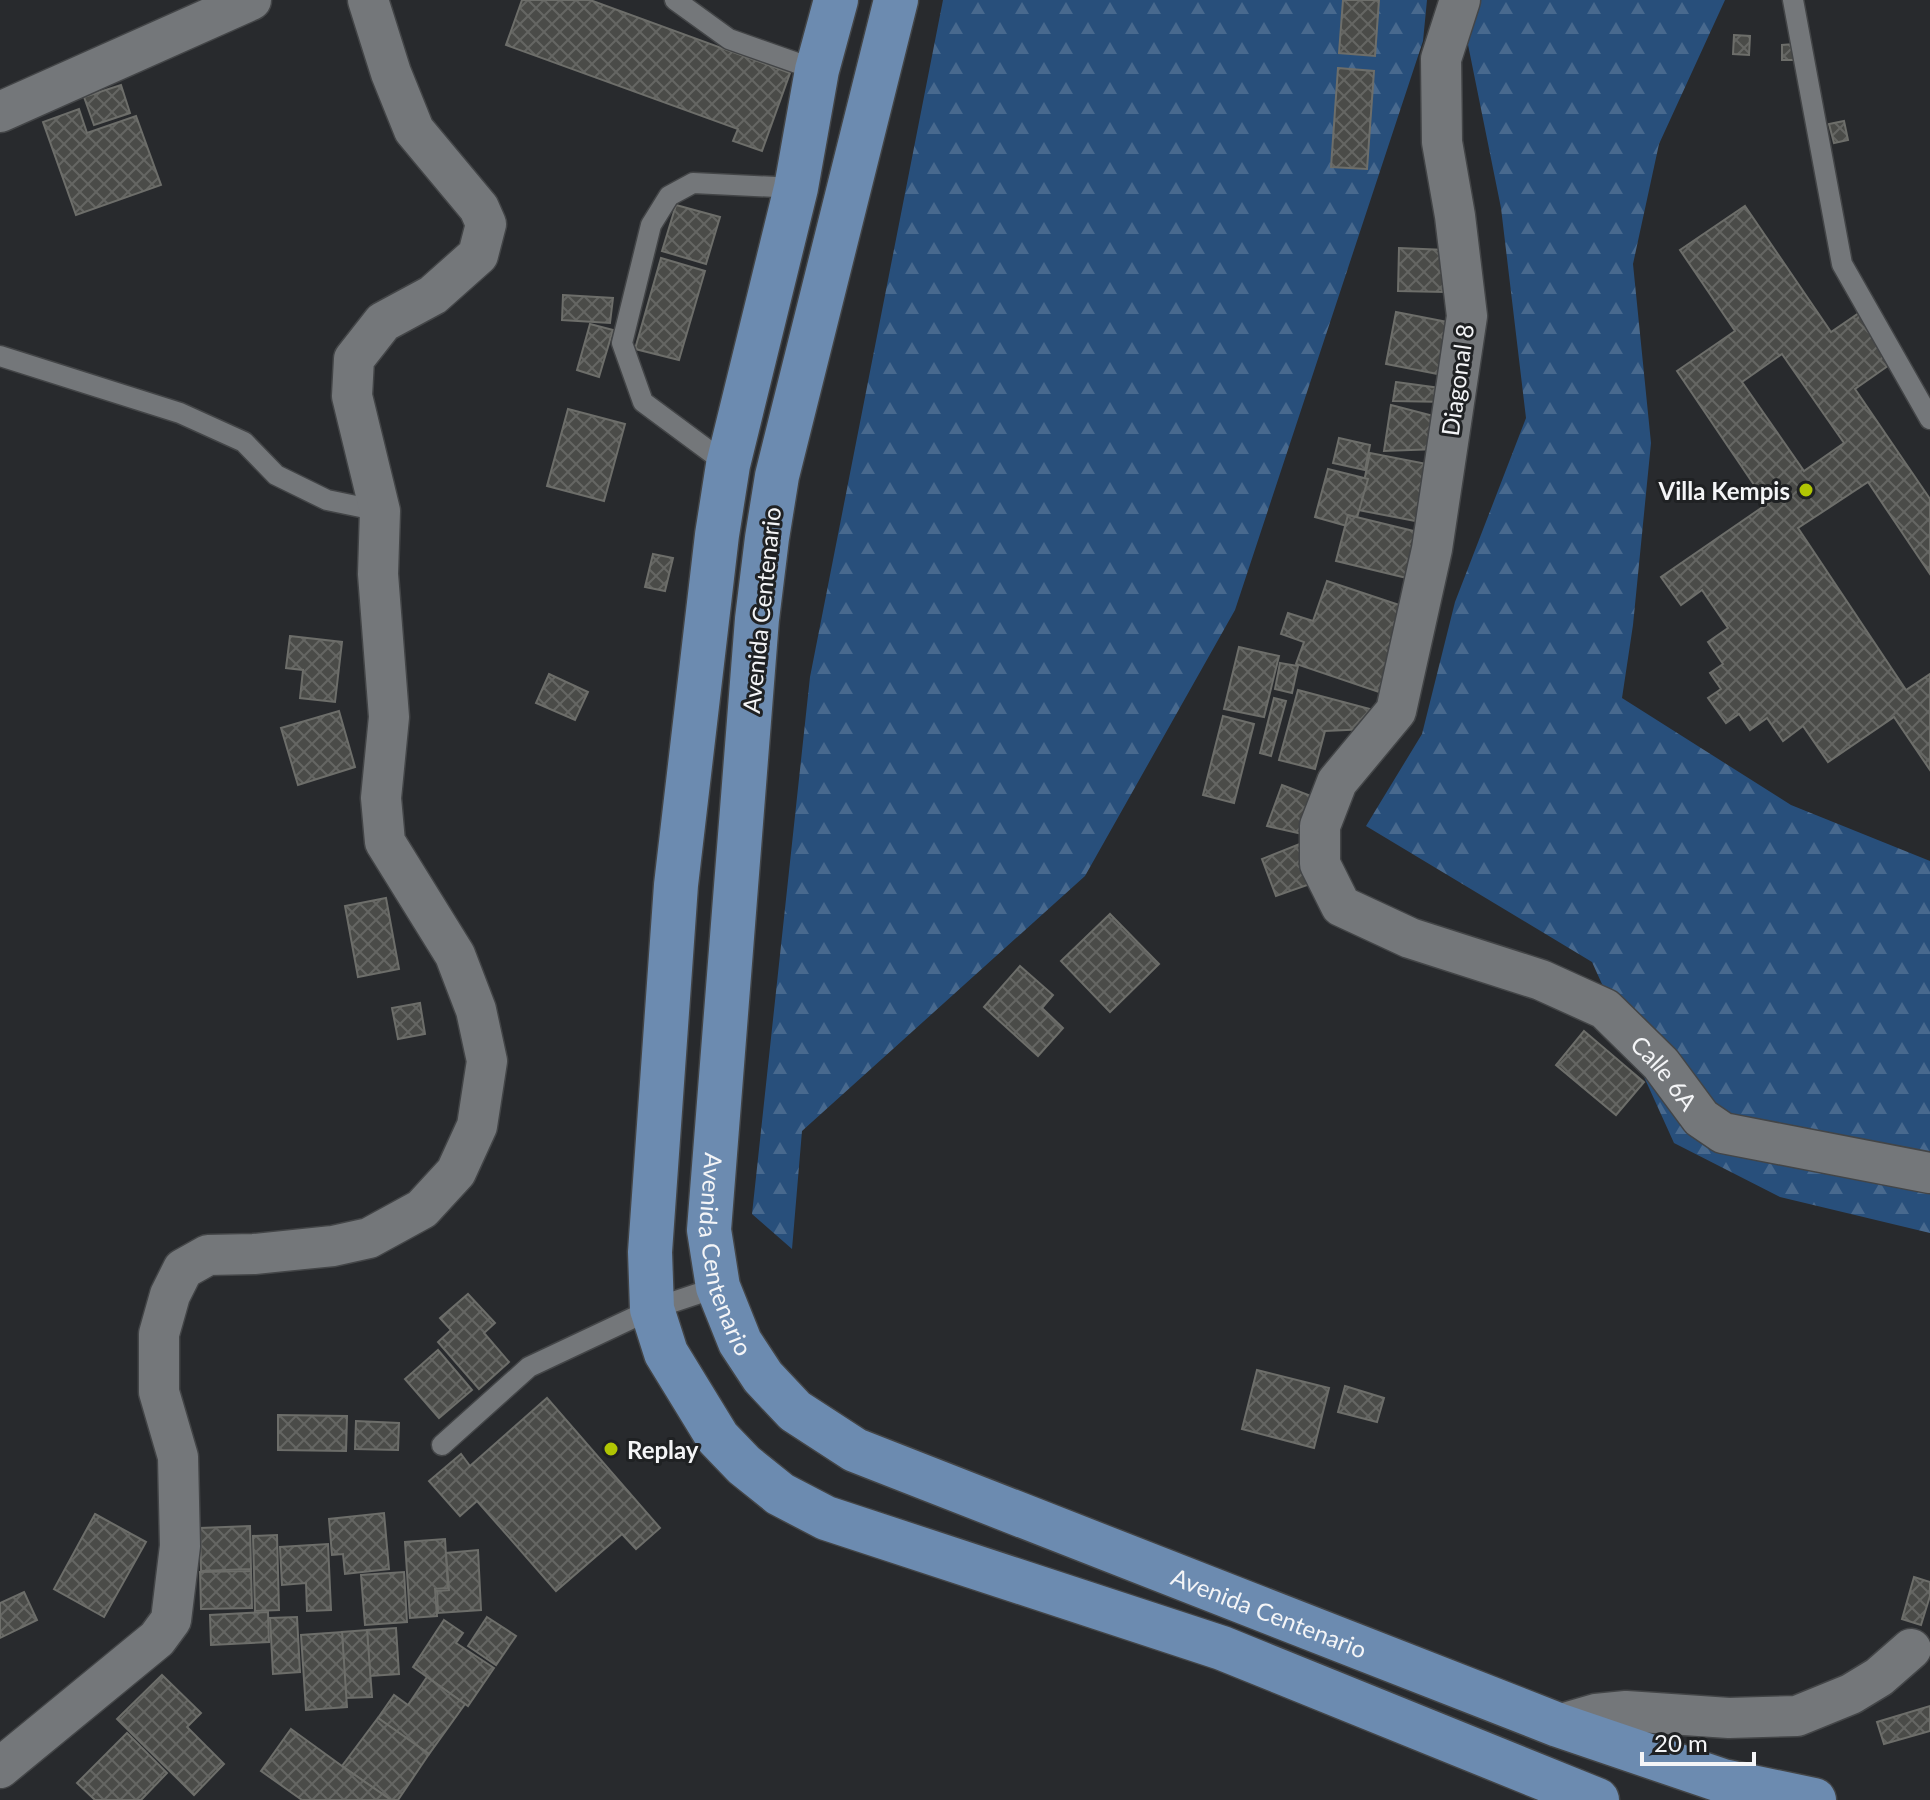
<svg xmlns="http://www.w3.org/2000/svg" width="1930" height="1800" font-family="Lato,sans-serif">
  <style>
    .forest { fill: url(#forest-firs) }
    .building { fill: url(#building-cross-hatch); stroke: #6d6e6a; stroke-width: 2; fill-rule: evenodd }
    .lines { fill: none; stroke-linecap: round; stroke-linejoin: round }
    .service-casing { stroke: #434547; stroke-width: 23 }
    .minor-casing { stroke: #434547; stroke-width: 43 }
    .primary-casing { stroke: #434547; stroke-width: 47 }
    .service { stroke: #74777a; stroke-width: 20 }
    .minor { stroke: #74777a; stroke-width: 40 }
    .primary { stroke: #6c8bb0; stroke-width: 44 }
    .poi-dot { fill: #b0c503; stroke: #1f2123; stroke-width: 3 }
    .labels { text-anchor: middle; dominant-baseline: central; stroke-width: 6; stroke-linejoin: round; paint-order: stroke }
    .street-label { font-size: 24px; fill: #f4f5f7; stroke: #1f2123 }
    .poi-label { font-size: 24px; font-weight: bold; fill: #f4f5f7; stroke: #1f2123; text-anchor: end }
  </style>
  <defs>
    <pattern id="forest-firs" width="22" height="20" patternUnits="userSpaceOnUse" patternTransform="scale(2)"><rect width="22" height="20" fill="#284f7b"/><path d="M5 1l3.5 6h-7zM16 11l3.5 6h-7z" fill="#48698e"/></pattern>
    <pattern id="building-cross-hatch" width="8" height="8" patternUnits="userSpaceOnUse" patternTransform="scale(2)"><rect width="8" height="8" fill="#4a4b48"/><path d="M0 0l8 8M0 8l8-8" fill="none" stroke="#656663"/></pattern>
  </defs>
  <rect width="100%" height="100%" fill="#282a2d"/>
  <g class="forest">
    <polygon points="943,0 1427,0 1423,41 1235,610 1085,876 802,1131 792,1249 752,1214 810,677"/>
    <polygon points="1459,0 1725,0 1659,144 1633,264 1651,443 1633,625 1622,698 1791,805 1930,861 1930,1233 1780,1197 1674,1143 1592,962 1366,826 1422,734 1455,602 1526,418 1501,208"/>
  </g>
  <g class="building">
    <polygon points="522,0 590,0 790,73 762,151 733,141 738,129 506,45"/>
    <polygon points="1343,0 1379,0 1375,56 1339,53"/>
    <polygon points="1734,35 1750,36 1749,55 1733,54"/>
    <polygon points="1794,44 1794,60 1782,60 1782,45"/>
    <polygon points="1338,68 1374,71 1367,169 1331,167"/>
    <polygon points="121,85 130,113 94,125 84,97"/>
    <polygon points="79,109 87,133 136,116 161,185 76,215 43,122"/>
    <polygon points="1844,121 1848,140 1834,143 1829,124"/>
    <polygon points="676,205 720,217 706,264 662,251"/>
    <path d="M1745 206 1831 332 1859 313 1892 363 1855 389 1930 499V574L1868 482 1798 528 1906 690 1930 674V770L1894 717 1828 762 1803 726 1783 741 1767 718 1750 730 1739 714 1726 723 1708 698 1721 689 1710 673 1723 664 1708 642 1728 628 1702 590 1681 605 1661 577 1767 504 1677 371 1735 331 1680 250ZM1782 354 1844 443 1804 471 1742 382Z"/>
    <polygon points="1399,248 1446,250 1444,292 1398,291"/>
    <polygon points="661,258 705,271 679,360 635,349"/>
    <polygon points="563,295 613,298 610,323 562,320"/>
    <polygon points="1396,312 1458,324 1448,376 1386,364"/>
    <polygon points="590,324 613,330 599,377 577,370"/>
    <polygon points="1396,382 1447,389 1448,402 1393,401"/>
    <polygon points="1391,405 1445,419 1438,449 1384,451"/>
    <polygon points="568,409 625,424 604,501 547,486"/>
    <polygon points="1339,438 1370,445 1365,470 1333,463"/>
    <polygon points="1370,453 1437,466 1426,523 1358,510"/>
    <polygon points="1328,469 1368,479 1354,528 1315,517"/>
    <polygon points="1348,515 1426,534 1415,580 1336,561"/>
    <polygon points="653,554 673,558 665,591 645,587"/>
    <polygon points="1327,581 1411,609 1382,693 1296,664 1304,642 1281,634 1288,613 1313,621"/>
    <polygon points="290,636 342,642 335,702 300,698 303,670 286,668"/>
    <polygon points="1239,647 1279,656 1264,717 1224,709"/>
    <polygon points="1280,663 1298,666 1292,693 1275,689"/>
    <polygon points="549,674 588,692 575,720 536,703"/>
    <polygon points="1298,690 1385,713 1368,729 1325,731 1315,769 1279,760"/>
    <polygon points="1274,698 1286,701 1271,756 1260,753"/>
    <polygon points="339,711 355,767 298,785 281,728"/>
    <polygon points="1223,716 1254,724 1234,803 1203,795"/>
    <polygon points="1282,785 1319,799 1307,835 1267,826"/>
    <polygon points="1302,843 1316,882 1276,896 1262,859"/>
    <polygon points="386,898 399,969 358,977 345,906"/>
    <polygon points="1110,914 1159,964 1110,1012 1061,961"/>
    <polygon points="1020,966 1053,995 1042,1008 1063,1028 1038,1056 984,1007"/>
    <polygon points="420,1003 425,1034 398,1039 392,1008"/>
    <polygon points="1584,1031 1644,1082 1616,1115 1556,1065"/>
    <polygon points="468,1294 495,1323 484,1333 509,1362 479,1389 438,1342 451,1330 440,1318"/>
    <polygon points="438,1350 472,1390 439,1418 405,1379"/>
    <polygon points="1257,1370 1329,1388 1314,1448 1242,1429"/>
    <polygon points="1345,1386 1384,1398 1377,1422 1338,1412"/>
    <polygon points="547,1398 660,1528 636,1549 622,1534 556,1591 477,1501 460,1516 429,1481 461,1454 470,1466"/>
    <polygon points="278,1415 347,1416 346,1451 278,1450"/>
    <polygon points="356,1421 399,1423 398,1450 355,1449"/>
    <polygon points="384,1513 389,1569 345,1574 343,1554 332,1555 329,1519"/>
    <polygon points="95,1514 146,1542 104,1617 54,1589"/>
    <polygon points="250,1526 251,1569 201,1571 200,1528"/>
    <polygon points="277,1535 279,1610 255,1611 253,1536"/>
    <polygon points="445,1539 448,1588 435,1589 437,1616 410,1618 405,1542"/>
    <polygon points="328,1544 331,1610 307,1611 306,1583 282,1585 280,1547"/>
    <polygon points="478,1550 481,1610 438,1613 437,1591 449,1590 446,1553"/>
    <polygon points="251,1571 252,1608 201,1609 200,1572"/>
    <polygon points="404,1572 407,1622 365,1625 361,1575"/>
    <polygon points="1914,1577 1930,1582 1930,1596 1921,1625 1902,1619"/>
    <polygon points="24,1592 37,1620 0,1638 0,1603"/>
    <polygon points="268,1612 269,1642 211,1645 210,1615"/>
    <polygon points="297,1617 300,1672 273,1674 270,1618"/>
    <polygon points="487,1617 516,1636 496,1665 468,1646"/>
    <polygon points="444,1620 463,1633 456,1643 494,1668 468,1706 413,1667"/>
    <polygon points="396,1628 399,1674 370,1676 367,1630"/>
    <polygon points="367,1630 372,1697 346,1698 342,1632"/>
    <polygon points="342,1632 347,1707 306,1710 301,1635"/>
    <polygon points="162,1675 201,1713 187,1727 224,1764 194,1795 117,1719"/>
    <polygon points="427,1677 465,1704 429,1754 378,1718 394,1695 408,1705"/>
    <polygon points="1930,1706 1930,1731 1884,1744 1877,1722"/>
    <polygon points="378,1718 429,1754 398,1800 391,1800 342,1766"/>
    <polygon points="291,1729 342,1766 391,1800 302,1800 261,1771"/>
    <polygon points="127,1733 167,1773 141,1800 95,1800 77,1783"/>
  </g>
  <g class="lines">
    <defs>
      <g id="service">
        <polyline points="675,0 729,39 817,70"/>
        <polyline points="1793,0 1842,264 1930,419"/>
        <polyline points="0,356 180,413 244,442 276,475 327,500 380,511"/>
        <polyline points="728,465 643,402 622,343 651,225 669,196 693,183 796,188"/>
        <polyline points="442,1445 529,1367 652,1309 718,1287"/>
      </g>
      <g id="minor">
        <path id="s1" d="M1460 0 1441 59 1442 142 1455 216 1467 316 1432 549 1396 711 1337 782 1320 826V864L1341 906 1410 938 1541 980 1605 1009 1661 1064 1701 1118 1723 1133 1930 1173"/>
        <polyline points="0,112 251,0"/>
        <polyline points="1558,1725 1596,1714 1626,1711 1729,1718 1797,1716 1851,1694 1879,1677 1911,1649"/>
        <polyline points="0,1768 157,1639 171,1620 180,1546 178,1457 159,1392 159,1334 170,1295 183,1269 208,1255 254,1254 333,1246 369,1238 422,1209 456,1172 477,1126 487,1061 476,1010 455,955 385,842 381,798 389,717 378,574 380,511 352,396 354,359 383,322 433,295 478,255 486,224 479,208 414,130 391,73 368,0"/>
      </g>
      <g id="primary">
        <polyline points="836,0 817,70 796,188 728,465 717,535 676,885 650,1252 652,1309 666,1353 718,1438 744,1465 780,1494 826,1518 1222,1648 1597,1800"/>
        <path id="s2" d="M896 0 777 476 767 538 757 619 709 1230 718 1287 740 1342 763 1377 795 1411 855 1450 1558 1725 1723 1781 1814 1800"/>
      </g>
    </defs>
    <use href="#service" class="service-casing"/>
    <use href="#minor" class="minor-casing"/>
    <use href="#primary" class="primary-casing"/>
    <use href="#service" class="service"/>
    <use href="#minor" class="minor"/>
    <use href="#primary" class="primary"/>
  </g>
  <g class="poi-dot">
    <circle cx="1806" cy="490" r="8"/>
    <circle cx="611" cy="1449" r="8"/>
  </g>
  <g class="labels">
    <g class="street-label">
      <text transform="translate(1457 380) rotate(-82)">Diagonal 8</text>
      <text transform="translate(761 610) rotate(-84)">Avenida Centenario</text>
      <text stroke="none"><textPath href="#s1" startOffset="1318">Calle 6A</textPath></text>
      <text stroke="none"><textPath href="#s2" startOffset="1274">Avenida Centenario</textPath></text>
      <text stroke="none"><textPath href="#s2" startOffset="1970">Avenida Centenario</textPath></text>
    </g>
    <g class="poi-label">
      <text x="1790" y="490">Villa Kempis</text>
      <text x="627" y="1449" text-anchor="start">Replay</text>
    </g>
  </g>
  <path d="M1642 1752v12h112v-12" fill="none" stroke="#f4f5f7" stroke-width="4"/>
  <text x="1654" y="1752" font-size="24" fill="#f4f5f7" stroke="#1f2123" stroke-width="6" paint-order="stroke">20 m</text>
</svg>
